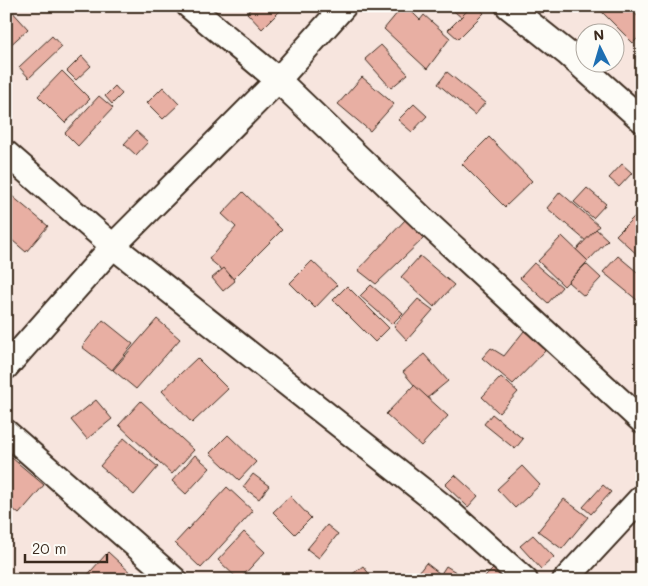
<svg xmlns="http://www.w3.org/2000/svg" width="648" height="586" font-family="Mali,sans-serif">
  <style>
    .building { fill: #e8afa3; stroke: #3b2a1e }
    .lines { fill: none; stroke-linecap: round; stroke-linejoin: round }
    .minor-casing { stroke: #3b2a1e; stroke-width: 28 }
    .minor { stroke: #fdfcf7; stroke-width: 24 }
  </style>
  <rect width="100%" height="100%" fill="#f7e5de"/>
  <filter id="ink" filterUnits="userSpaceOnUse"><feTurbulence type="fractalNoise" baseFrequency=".02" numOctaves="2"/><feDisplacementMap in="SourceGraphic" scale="10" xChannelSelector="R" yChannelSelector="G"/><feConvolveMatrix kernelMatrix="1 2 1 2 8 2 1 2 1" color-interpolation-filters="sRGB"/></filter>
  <g filter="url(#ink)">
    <g class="building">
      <polygon points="254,6 285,6 262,29 247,13"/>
      <polygon points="403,6 406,6 420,20 424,15 450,38 427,69 384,29"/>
      <polygon points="448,6 468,6 470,8 462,18"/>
      <polygon points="472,6 477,6 484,13 458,39 448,30"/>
      <polygon points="607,6 628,6 642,21 642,34 633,43 601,11"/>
      <polygon points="10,9 28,29 6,49 6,13"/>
      <polygon points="52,36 62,47 29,78 19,67"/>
      <polygon points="381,45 408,74 391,88 365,59"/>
      <polygon points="82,56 91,66 76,80 67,71"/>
      <polygon points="62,71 90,99 65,123 38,96"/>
      <polygon points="447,72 485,103 475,115 438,84"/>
      <polygon points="362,77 394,104 370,131 338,104"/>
      <polygon points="115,86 122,94 112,104 105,96"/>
      <polygon points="163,87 179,104 163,119 147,103"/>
      <polygon points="99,96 113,108 78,146 65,133"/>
      <polygon points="414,104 427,116 412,132 398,120"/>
      <polygon points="136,131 148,142 136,155 124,144"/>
      <polygon points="489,137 532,181 505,207 462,164"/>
      <polygon points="622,164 632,173 619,187 609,178"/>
      <polygon points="587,188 606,204 593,218 574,202"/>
      <polygon points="6,191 48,226 26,252 6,235"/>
      <polygon points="243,192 282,230 233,279 209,259 236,227 222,214"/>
      <polygon points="560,192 599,226 586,241 547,208"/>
      <polygon points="642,209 642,259 616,235"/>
      <polygon points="406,219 425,237 376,284 358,270"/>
      <polygon points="596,229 608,240 588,261 576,250"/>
      <polygon points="562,236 588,261 564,286 538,261"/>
      <polygon points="420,256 454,285 434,307 401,277"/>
      <polygon points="618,256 642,276 642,295 637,300 603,272"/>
      <polygon points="312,261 337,285 315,308 290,283"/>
      <polygon points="534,263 562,287 548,303 520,278"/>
      <polygon points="586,264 601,278 584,296 568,282"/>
      <polygon points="224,268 235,281 223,291 212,278"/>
      <polygon points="371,285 403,313 392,324 360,296"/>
      <polygon points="347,286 389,328 375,342 333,300"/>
      <polygon points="418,299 433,310 407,340 394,326"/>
      <polygon points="157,319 180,339 136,389 113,370"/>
      <polygon points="103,320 133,344 112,370 82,347"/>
      <polygon points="524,331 548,348 513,384 482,358 491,348 504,356"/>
      <polygon points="424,354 448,381 426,399 403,372"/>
      <polygon points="197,358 228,389 192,423 162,391"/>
      <polygon points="501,377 518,392 499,413 482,397"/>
      <polygon points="414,385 448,416 421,446 386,414"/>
      <polygon points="96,400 112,419 87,439 71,420"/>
      <polygon points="141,401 194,450 172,474 119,425"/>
      <polygon points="492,414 523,439 515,449 484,424"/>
      <polygon points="228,435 256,462 239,480 210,453"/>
      <polygon points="124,438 158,467 134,495 100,466"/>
      <polygon points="195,455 210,468 186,494 172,481"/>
      <polygon points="12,458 44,485 19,514 6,503 6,464"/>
      <polygon points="522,466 540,485 515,508 497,489"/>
      <polygon points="253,474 269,486 259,499 243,487"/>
      <polygon points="455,475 478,496 468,507 445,485"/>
      <polygon points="603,485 611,492 591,514 583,507"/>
      <polygon points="227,487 253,511 201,568 175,543"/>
      <polygon points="290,496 311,518 295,534 273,512"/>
      <polygon points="564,499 588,517 562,549 538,531"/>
      <polygon points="327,525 338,534 319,558 307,549"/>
      <polygon points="244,532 265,552 239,580 218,560"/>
      <polygon points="533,535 554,557 541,569 520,546"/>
      <polygon points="108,552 134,576 130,580 83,580"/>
      <polygon points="426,563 439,573 434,580 413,580"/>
      <polygon points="363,566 374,580 353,580 350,576"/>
      <polygon points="446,566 469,580 437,580"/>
      <polygon points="494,568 505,580 482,580"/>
    </g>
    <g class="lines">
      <defs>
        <g id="minor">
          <polyline points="189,6 278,80 425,221 642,421"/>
          <polyline points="508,6 567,53 642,120"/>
          <polyline points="6,153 113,246 446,509 525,580"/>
          <polyline points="6,367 113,246 278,80 344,6"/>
          <polyline points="6,432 175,580"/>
          <polyline points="565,580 642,497"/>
        </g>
      </defs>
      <use href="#minor" class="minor-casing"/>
      <use href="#minor" class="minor"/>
    </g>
  </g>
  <rect width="648" height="586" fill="none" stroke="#fdfcf7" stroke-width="25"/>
  <rect x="12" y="12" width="623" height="561" fill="none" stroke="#3b2a1e" stroke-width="2" filter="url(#ink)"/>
  <g transform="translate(600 48) rotate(355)"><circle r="24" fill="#fdfcf7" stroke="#afa8a0"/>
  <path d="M0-4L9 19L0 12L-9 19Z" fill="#1f6fb2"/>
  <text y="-8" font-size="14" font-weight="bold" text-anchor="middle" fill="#3b2a1e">N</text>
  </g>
  <path d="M25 554v8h82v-8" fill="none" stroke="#3b2a1e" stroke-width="2.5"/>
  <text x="32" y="554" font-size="15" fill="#3b2a1e" stroke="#fdfcf7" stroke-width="4" paint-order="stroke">20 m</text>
</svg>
